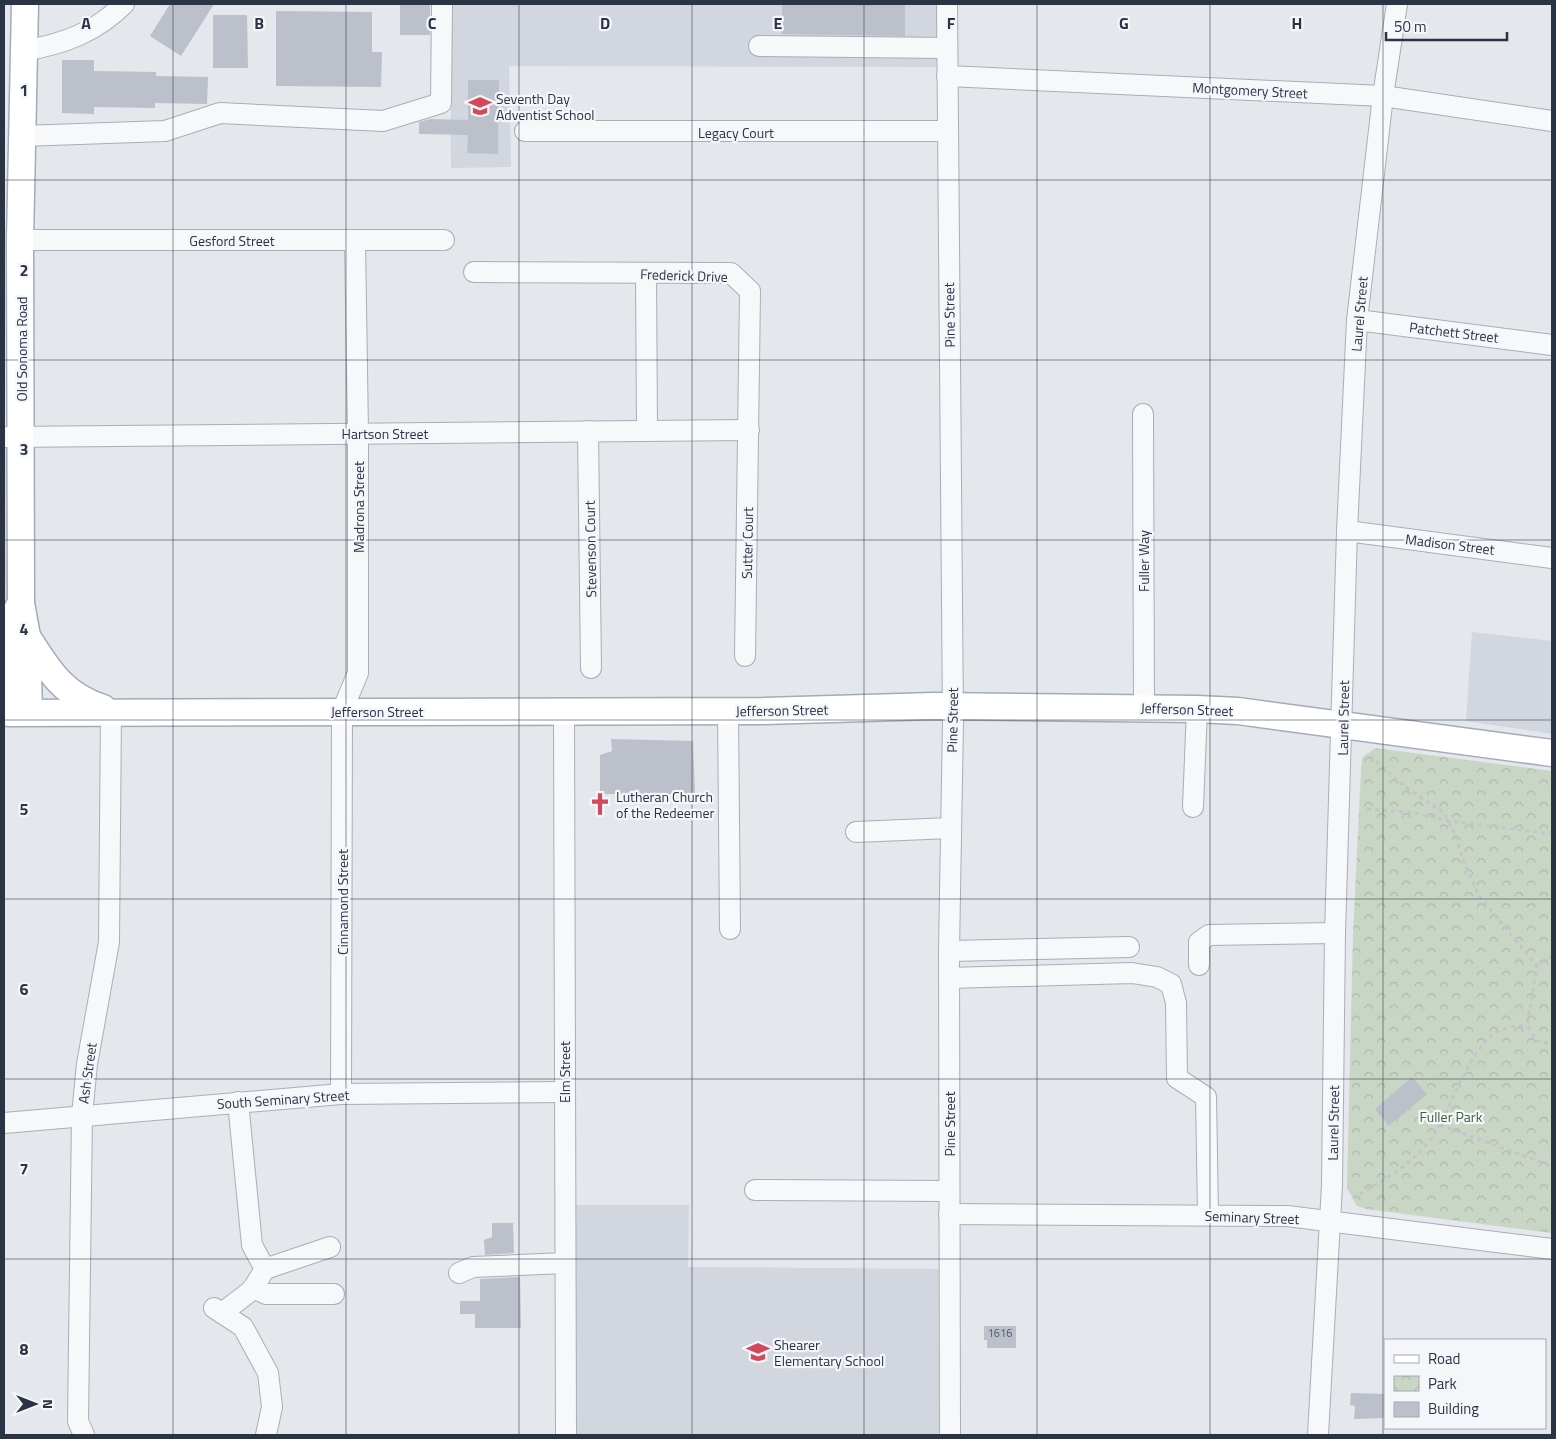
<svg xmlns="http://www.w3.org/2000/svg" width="1556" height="1439" font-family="'Titillium Web',sans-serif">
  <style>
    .built { fill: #d2d6de }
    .park { fill: url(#park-crowns) }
    .building { fill: #bbc0ca }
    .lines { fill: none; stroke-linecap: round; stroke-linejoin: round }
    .minor-casing { stroke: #a9aeb7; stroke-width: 22 }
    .major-casing { stroke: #a3abb8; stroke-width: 29 }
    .path { stroke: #c2c5cb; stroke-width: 3; stroke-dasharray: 4 4; stroke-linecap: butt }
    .minor { stroke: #f7f8fa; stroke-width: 20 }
    .major { stroke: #fff; stroke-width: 26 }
    .grid { fill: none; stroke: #2b3445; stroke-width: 1; stroke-opacity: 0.55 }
    .labels { text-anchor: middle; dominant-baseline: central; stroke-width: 4.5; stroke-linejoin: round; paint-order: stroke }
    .number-label { font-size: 11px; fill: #4f5766 }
    .street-label { font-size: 14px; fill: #2b3445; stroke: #f4f6f9 }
    .poi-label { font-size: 14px; fill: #2b3445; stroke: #f4f6f9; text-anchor: start }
    .park-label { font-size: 14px; fill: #3f6138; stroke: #f4f6f9 }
    .grid-label { font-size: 16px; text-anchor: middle; font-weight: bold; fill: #2b3445; stroke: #f4f6f9; stroke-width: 4.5; stroke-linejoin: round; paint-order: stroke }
  </style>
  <defs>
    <pattern id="park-crowns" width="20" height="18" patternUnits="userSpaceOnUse" patternTransform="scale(1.25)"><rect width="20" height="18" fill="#c9d6c5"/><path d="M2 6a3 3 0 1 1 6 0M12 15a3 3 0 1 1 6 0" fill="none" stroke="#adb8ab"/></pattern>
  </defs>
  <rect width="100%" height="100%" fill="#e4e7ec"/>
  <g class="built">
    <polygon points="450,4 947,4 947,67 509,66 511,167 451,168"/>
    <polygon points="21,436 4,714 4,437"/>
    <polygon points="1472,632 1552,641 1552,734 1466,721"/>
    <polygon points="565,1205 689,1205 688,1267 949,1269 950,1435 566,1435"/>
  </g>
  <polygon class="park" points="1375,748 1552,771 1552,1233 1366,1209 1357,1206 1347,1188 1353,934 1361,770 1362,758"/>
  <g class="building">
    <polygon points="170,4 214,4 181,56 150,36"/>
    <rect x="400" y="4" width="30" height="31"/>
    <polygon points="782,4 905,4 905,36 782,34"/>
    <polygon points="276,11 372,12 372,52 382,52 381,87 276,86"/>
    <polygon points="213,15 247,15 248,68 213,68"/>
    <polygon points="62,60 94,60 94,71 156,72 156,76 208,77 207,104 155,103 155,108 94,107 94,114 62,113"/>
    <polygon points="468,80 499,80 498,154 467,153 468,135 419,134 419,122 430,119 468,120"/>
    <polygon points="611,739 693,741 695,794 600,794 600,755 612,751"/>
    <polygon points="1412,1077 1427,1094 1389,1126 1375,1109"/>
    <polygon points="492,1223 513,1223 514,1253 485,1255 484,1240 492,1237"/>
    <polygon points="520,1277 521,1328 475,1328 475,1314 460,1314 460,1301 480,1301 480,1279"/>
    <polygon points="984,1326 1016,1326 1016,1348 987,1348 987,1340 984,1340"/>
    <polygon points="1351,1393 1385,1394 1385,1418 1354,1419 1355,1406 1350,1405"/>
  </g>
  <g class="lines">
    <defs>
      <g id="minor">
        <polyline points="947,4 953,721 949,951 950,1435"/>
        <polyline points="759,46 947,48"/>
        <path d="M23 51C63 44 95 33 124 4"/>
        <polyline points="947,76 1383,96 1552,121"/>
        <polyline points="525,131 947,131"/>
        <polyline points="22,136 165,131 220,113 383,121 441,103 442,4"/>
        <polyline points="20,240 444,240"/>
        <polyline points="474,272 731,273 750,291 745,656"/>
        <polyline points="646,273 647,430"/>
        <polyline points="1357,320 1552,345"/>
        <polyline points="1143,414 1144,707"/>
        <polyline points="588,431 591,668"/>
        <polyline points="4,437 749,430"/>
        <polyline points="1347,531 1552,558"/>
        <polyline points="564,710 566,1435"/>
        <polyline points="728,711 730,929"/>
        <polyline points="1193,807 1197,709"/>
        <polyline points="856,832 950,828"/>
        <polyline points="949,951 1129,947"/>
        <polyline points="1199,965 1199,942 1209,935 1335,933"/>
        <polyline points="949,978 1132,973 1157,977 1171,984 1176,1003 1177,1078 1206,1097 1208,1215"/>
        <polyline points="341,1094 342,711 358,673 358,433 355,240"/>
        <polyline points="238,1102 252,1245 265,1269"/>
        <polyline points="4,1123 341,1094 564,1092"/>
        <polyline points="755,1190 949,1191"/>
        <polyline points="949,1214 1287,1216 1552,1249"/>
        <polyline points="459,1273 473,1267 565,1263"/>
        <polyline points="253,1288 266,1294 334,1294"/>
        <polyline points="214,1308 243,1327 268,1373 272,1407 266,1435"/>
        <polyline points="222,1313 252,1290 265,1269 330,1247"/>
        <polyline points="84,1435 78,1421 82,1115 87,1064 109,942 111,711"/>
        <polyline points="1318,1435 1332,1185 1335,933 1347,531 1357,320 1383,96 1397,4"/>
      </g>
      <g id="major">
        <polyline points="25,4 20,240 21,603 27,636 29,712"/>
        <polyline points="21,603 9,623 6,665 9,713 764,711 934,706 1197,709 1238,711 1552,753"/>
        <path d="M28 638C49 671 64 696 103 708"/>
      </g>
    </defs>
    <use href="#minor" class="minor-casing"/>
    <use href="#major" class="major-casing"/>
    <g class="path">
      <polyline points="1370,756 1404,786 1444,813 1456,836 1463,860 1479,896 1537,966"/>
      <polyline points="1367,809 1415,813 1449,821 1552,834"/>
      <polyline points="1552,956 1537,966 1527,1025 1537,1041 1552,1044"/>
      <polyline points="1440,1125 1552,1166"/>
      <path d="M1360 1194C1383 1180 1409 1166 1427 1144 1452 1114 1466 1047 1501 1030 1508 1027 1519 1026 1527 1025"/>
    </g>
    <use href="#minor" class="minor"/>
    <use href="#major" class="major"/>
  </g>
  <path class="grid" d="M173 4V1435M346 4V1435M519 4V1435M692 4V1435M864 4V1435M1037 4V1435M1210 4V1435M1383 4V1435M4 180H1552M4 360H1552M4 540H1552M4 720H1552M4 899H1552M4 1079H1552M4 1259H1552"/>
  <defs>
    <symbol id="school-bare" viewBox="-9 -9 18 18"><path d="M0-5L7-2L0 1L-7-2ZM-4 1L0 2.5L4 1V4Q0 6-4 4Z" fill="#d1495b" stroke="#f4f6f9" stroke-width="2.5" paint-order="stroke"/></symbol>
    <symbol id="church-bare" viewBox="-9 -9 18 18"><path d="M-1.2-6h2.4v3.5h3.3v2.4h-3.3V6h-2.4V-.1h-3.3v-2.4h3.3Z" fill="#d1495b" stroke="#f4f6f9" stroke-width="2.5" paint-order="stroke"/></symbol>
  </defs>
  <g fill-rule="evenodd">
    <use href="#school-bare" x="464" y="90" width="32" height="32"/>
    <use href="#church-bare" x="584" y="788" width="32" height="32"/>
    <use href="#school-bare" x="742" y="1336" width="32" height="32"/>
  </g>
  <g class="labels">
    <g class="number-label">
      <text x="1000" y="1333">1616</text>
    </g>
    <g class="street-label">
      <text transform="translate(1250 90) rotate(3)">Montgomery Street</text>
      <text x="736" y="132">Legacy Court</text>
      <text x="232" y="240">Gesford Street</text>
      <text transform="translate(684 275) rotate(2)">Frederick Drive</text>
      <text transform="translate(1359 314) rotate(-85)">Laurel Street</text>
      <text transform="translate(949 315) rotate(-91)">Pine Street</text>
      <text transform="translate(1454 332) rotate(7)">Patchett Street</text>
      <text transform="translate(21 349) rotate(-90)">Old Sonoma Road</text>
      <text x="385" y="433">Hartson Street</text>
      <text transform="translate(358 507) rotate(-90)">Madrona Street</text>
      <text transform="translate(747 543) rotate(-89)">Sutter Court</text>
      <text transform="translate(1450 544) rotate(7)">Madison Street</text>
      <text transform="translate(590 549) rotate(-91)">Stevenson Court</text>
      <text transform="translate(1143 561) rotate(-90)">Fuller Way</text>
      <text transform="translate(1187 709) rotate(2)">Jefferson Street</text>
      <text transform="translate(782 710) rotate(-1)">Jefferson Street</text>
      <text x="377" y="711">Jefferson Street</text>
      <text transform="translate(1343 718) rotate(-89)">Laurel Street</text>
      <text transform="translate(952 720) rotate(-89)">Pine Street</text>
      <text transform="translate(342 902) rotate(-90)">Cinnamond Street</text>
      <text transform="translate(564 1072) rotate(-90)">Elm Street</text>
      <text transform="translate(87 1073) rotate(-82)">Ash Street</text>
      <text transform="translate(283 1099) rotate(-4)">South Seminary Street</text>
      <text transform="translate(1333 1123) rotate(-89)">Laurel Street</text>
      <text transform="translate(949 1124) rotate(-90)">Pine Street</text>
      <text transform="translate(1252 1217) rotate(2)">Seminary Street</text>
    </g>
    <g class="poi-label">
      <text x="496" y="98">Seventh Day<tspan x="496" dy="16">Adventist School</tspan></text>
      <text x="616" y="796">Lutheran Church<tspan x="616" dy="16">of the Redeemer</tspan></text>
      <text x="774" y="1344">Shearer<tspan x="774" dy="16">Elementary School</tspan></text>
    </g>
    <g class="park-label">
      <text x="1451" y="1116">Fuller Park</text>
    </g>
  </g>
  <g class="grid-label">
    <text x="86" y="29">A</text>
    <text x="259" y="29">B</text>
    <text x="432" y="29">C</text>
    <text x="605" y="29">D</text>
    <text x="778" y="29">E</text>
    <text x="951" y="29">F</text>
    <text x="1124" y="29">G</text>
    <text x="1297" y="29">H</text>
    <text x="24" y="96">1</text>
    <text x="24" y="276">2</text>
    <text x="24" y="455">3</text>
    <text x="24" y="635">4</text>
    <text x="24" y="815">5</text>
    <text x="24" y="995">6</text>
    <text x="24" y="1175">7</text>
    <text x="24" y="1355">8</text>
  </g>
  <rect width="1556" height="1439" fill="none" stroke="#2b3445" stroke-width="10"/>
  <rect x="1384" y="1339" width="162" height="90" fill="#f4f6f9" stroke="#a4a8b1"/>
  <rect x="1394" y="1355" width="25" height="8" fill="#ffffff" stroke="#a4a8b1"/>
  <text x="1428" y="1364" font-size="15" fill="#2b3445">Road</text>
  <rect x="1394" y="1376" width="25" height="15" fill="url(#park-crowns)" stroke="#a4a8b1"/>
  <text x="1428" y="1389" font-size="15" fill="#2b3445">Park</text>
  <rect x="1394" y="1402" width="25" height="15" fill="#bbc0ca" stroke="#a4a8b1"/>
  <text x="1428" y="1414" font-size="15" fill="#2b3445">Building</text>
  <g transform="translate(35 1404) rotate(90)" stroke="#f4f6f9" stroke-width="4" paint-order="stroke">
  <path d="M0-4L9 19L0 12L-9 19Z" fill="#2b3445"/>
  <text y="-8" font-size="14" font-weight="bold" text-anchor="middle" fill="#2b3445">N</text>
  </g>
  <path d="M1386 32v8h121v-8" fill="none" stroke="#2b3445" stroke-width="2.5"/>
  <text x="1394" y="32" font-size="15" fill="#2b3445" stroke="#f4f6f9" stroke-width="4" paint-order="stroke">50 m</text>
</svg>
